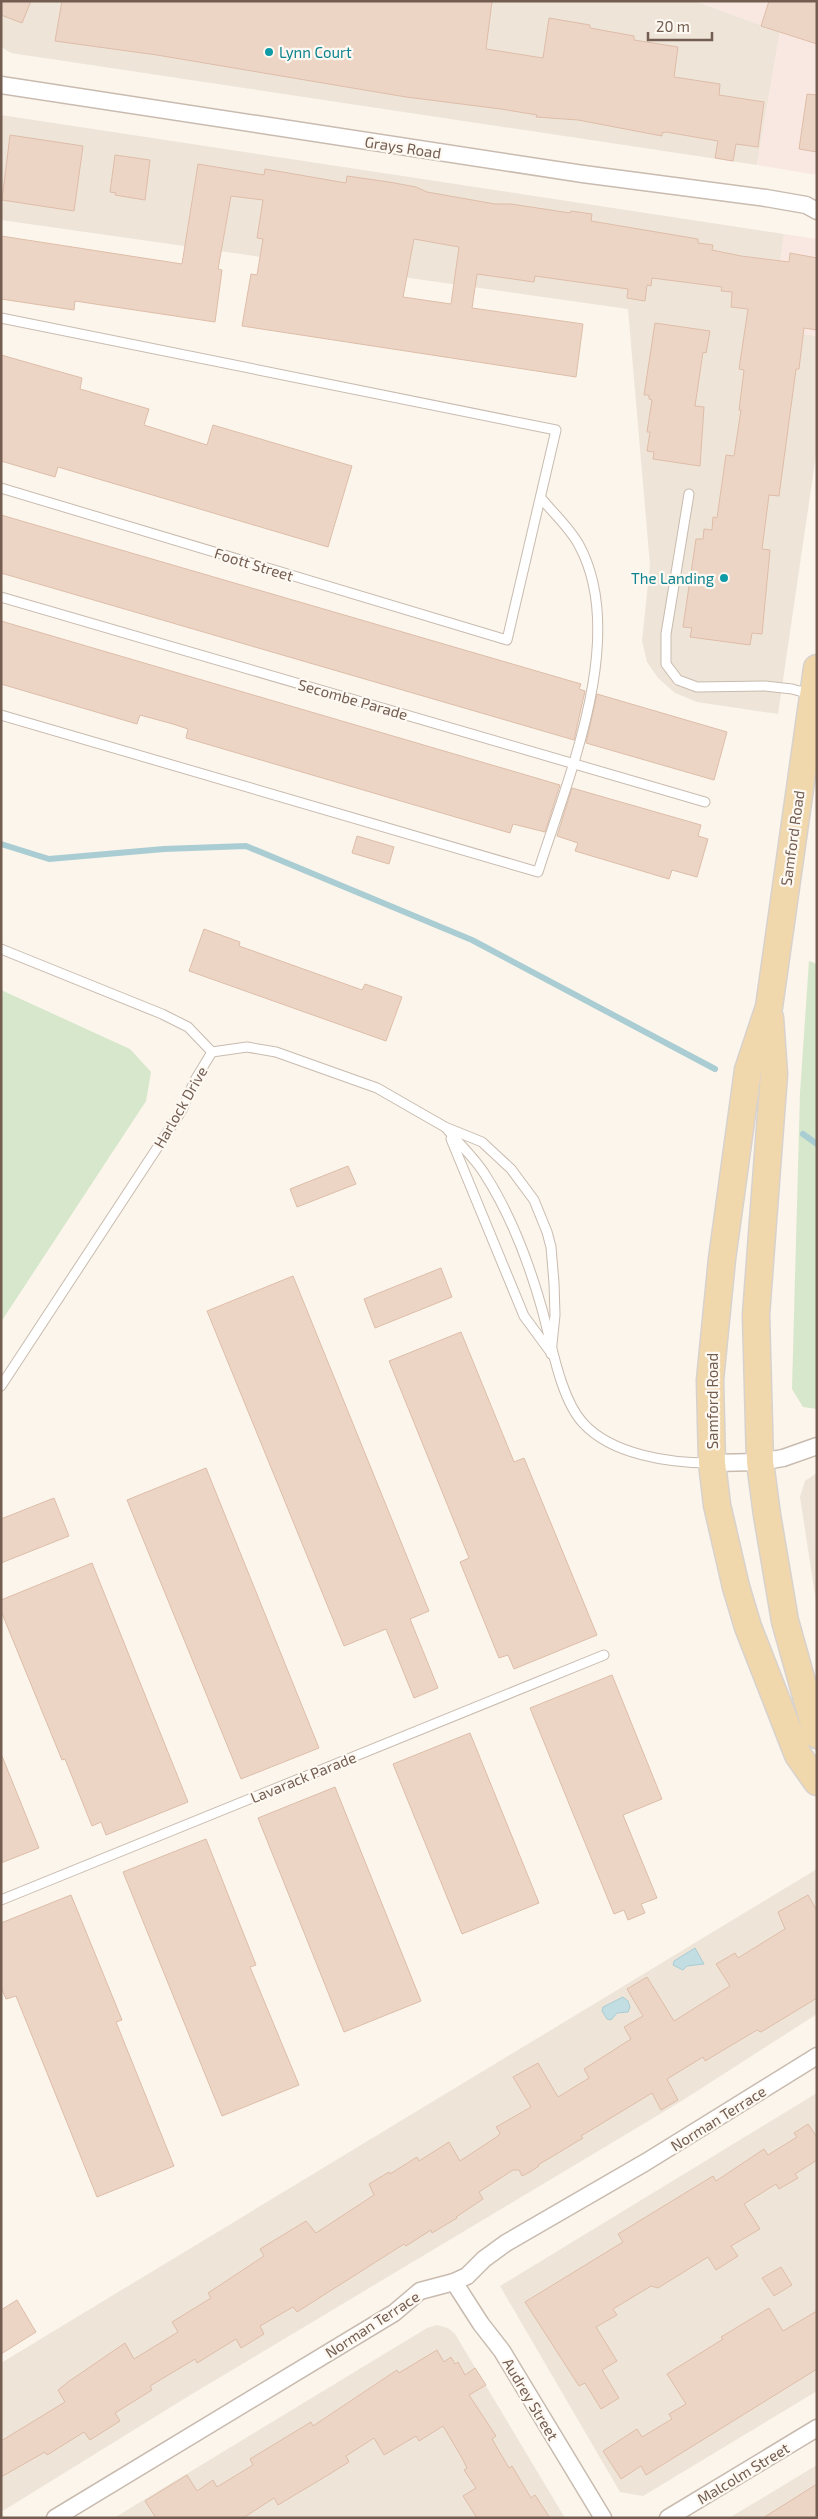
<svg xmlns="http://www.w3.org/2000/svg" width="818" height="2519" font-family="'Exo 2',sans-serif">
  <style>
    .residential { fill: #eee4d8 }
    .commercial { fill: #f9e8e1 }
    .green { fill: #d6e7cb }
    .water { fill: #c2dee2; stroke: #a9cdd3 }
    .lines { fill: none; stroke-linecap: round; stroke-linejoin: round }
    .stream { stroke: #a9cdd3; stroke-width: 6 }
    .building { fill: #edd5c6; stroke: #debda8; fill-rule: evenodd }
    .lane-casing { stroke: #c9bbaf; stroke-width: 11 }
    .street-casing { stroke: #c9bbaf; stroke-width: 19 }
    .primary-casing { stroke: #d8d2ce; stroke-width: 29 }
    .lane { stroke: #fff; stroke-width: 9 }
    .street { stroke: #fff; stroke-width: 16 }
    .primary { stroke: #f1d7ac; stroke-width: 26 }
    .culture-dot { fill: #0f9aa8; stroke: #fdf9f2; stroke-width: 2 }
    .labels { text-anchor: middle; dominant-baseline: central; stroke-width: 4.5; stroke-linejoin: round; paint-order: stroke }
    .culture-label { font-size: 15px; fill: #0d838f; stroke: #fdf9f2; text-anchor: start }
    .street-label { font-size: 15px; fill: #735d51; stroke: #fdf9f2 }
  </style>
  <rect width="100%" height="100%" fill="#fbf5eb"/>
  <g class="residential">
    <polygon points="1,1 695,1 780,32 757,165 11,53 1,47"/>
    <polygon points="1,115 784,234 771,329 817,336 817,448 778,714 697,702 675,693 658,678 647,662 642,641 650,565 628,309 1,220"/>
    <polygon points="817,1473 817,1608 800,1497 805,1481"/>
    <polygon points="817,1869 817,2014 680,2102 192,2394 1,2512 1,2363"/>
    <polygon points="817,2093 817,2391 643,2496 620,2492 500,2286"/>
    <polygon points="437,2325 448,2328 455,2334 565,2518 114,2518 427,2328"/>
    <polygon points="817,2465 817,2518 730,2518 734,2515"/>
  </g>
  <g class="commercial">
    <polygon points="695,1 817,1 817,175 757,165 780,32"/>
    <polygon points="784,234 817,239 817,336 771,329"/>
  </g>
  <g class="green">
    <polygon points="809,961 817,964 817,1409 803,1407 792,1389 800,1093"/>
    <polygon points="1,990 130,1049 151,1072 146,1101 1,1322"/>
  </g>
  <g class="water">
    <polygon points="695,1948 704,1964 687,1966 683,1970 673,1965 674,1961"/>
    <polygon points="623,1997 628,2001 630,2007 628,2012 617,2013 611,2020 607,2019 602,2011 603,2007"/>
  </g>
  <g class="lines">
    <g class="stream">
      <polyline points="1,844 49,859 164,849 246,846 472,940 715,1069"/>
      <polyline points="803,1134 817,1144"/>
    </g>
  </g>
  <g class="building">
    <polygon points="1,1 31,1 22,23 1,15"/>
    <polygon points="62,1 492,1 486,49 543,58 549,18 590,25 590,28 634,36 634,40 678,47 674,77 720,84 719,95 764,102 758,147 736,144 733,161 715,158 718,141 666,132 662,133 662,136 578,120 536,117 537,115 501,109 406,97 157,55 55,41"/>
    <polygon points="769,1 817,1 817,44 761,26"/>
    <polygon points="807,94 817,95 817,152 799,149"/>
    <polygon points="10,135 83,146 74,211 2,200"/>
    <polygon points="115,155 150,160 145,200 115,195 116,193 110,192"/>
    <path d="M198 164 264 175 265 169 346 183 347 176 389 182 416 187 427 192 495 204H511L570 213 571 211 592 214 591 221 698 239V243L713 245 712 250 741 256 789 262 790 253 817 258V330L804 328 799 369H796L779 496 769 495 762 549 770 550 762 634 752 633 750 645 690 637 692 628 683 627 696 539H703L704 529 712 530 713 517 717 518 726 455 734 456 741 410H739L744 370 739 369 748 309 731 307 732 292 721 291 722 287 652 278 651 286 647 285 645 301 627 298 628 289 535 276 534 282 477 274 472 308 583 324 576 377 242 326 251 274 257 275 263 239 257 238 263 200 231 196 218 269 222 270 215 322 75 301 74 310 1 299V236L182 264ZM414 239 459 247 451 304 403 297Z"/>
    <polygon points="655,323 710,331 706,353 703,352 695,406 704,407 700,466 653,459 654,452 647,451 650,432 647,432 652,400 649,399 649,395 644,395"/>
    <polygon points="1,355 82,378 80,389 149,409 144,425 207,445 213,425 352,466 328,547 58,467 55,477 1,461"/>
    <polygon points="1,515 581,684 579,689 585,691 574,740 1,573"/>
    <polygon points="1,621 560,785 545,832 513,824 510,833 186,738 188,729 173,724 140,715 137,724 1,684"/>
    <polygon points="597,694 727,732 714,780 586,743"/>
    <polygon points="572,788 701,825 698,836 708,839 697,877 672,870 669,879 575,851 578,843 557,836"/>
    <polygon points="357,836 394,847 389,864 352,853"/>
    <polygon points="204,929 240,942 239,946 362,990 365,984 402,997 386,1041 189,971"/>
    <polygon points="348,1166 356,1184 297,1207 290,1189"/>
    <polygon points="441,1268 452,1297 375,1328 364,1299"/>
    <polygon points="293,1276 429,1611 410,1619 438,1688 414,1698 386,1629 344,1646 207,1311"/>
    <polygon points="461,1332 514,1462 524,1458 597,1635 514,1669 508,1655 499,1658 460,1562 469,1558 389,1361"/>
    <polygon points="206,1468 319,1748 241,1779 127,1500"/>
    <polygon points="54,1498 69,1536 1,1563 1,1519"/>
    <polygon points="92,1563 188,1802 106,1835 101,1822 92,1826 65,1759 62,1760 1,1611 1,1600"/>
    <polygon points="612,1675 662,1799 623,1815 657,1898 641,1904 645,1913 628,1920 624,1910 614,1914 530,1708"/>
    <polygon points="470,1733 539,1903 462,1934 393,1764"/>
    <polygon points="2,1756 39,1848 1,1863 1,1757"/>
    <polygon points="335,1787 421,2001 344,2032 258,1818"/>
    <polygon points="206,1839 256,1965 250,1967 299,2085 222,2116 123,1872"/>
    <polygon points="71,1895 122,2020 116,2022 174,2166 97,2197 16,1996 6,1999 1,1987 1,1923"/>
    <polygon points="808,1895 817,1911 817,1998 761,2032 757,2030 705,2061 703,2057 667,2079 678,2100 661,2110 652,2093 581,2136 583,2138 538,2165 539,2166 530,2172 522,2176 519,2170 513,2170 479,2192 483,2199 456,2217 457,2218 432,2233 431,2230 406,2246 404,2244 297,2312 293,2307 260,2326 264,2334 241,2348 236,2339 197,2363 195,2359 150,2386 152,2390 115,2413 120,2421 90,2440 84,2432 47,2455 45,2452 1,2477 1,2441 65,2402 58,2390 68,2382 125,2343 134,2359 178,2332 172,2322 211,2298 208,2293 264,2256 260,2249 306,2221 316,2233 374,2195 369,2184 389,2172 390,2174 417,2157 419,2161 449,2142 460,2161 498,2136 500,2133 496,2127 531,2107 513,2077 538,2063 558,2097 589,2078 584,2069 631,2039 624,2027 643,2016 627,1989 647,1977 674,2021 730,1986 716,1964 735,1953 738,1958 785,1929 778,1912"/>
    <polygon points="808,2124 817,2137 817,2160 795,2174 798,2178 779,2189 776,2184 744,2204 760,2229 731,2246 738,2256 716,2270 708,2257 658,2288 651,2286 613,2309 617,2315 596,2327 617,2361 602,2370 619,2398 601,2409 585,2383 579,2386 525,2302 623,2242 618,2234 713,2176 716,2181 764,2149 768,2155 797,2137 794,2133"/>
    <polygon points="781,2267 792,2285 774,2296 762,2278"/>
    <polygon points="17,2300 36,2332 1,2354 1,2310"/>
    <polygon points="769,2308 783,2331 817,2311 817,2369 646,2475 641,2466 621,2479 603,2451 637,2429 642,2437 672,2419 669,2414 686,2404 667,2374 723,2339 721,2337"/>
    <polygon points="437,2350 444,2362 451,2357 455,2364 458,2362 465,2375 475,2368 486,2385 469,2395 496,2436 492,2439 509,2468 512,2466 531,2498 535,2495 550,2518 477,2518 463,2496 476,2488 464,2470 467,2468 462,2458 443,2426 419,2441 416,2436 384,2455 374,2438 346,2456 349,2462 328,2475 278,2505 274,2498 243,2518 156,2518 145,2501 187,2475 197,2491 213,2480 217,2487 253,2465 250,2459 311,2422 313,2426 397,2370 399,2373"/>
    <polygon points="817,2484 817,2518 763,2518"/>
  </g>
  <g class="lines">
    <defs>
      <g id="lane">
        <polyline points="1,318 556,430 507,640 1,488"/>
        <polyline points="689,494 666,634 666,664 678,680 697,687 765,686 792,689 810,694"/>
        <polyline points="1,597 705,802"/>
        <path d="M1 715 538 872C567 780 629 637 579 545 570 528 553 513 541 498"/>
        <polyline points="1,949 162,1014 188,1027 212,1052 195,1080 182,1110 1,1386"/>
        <polyline points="212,1052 247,1047 276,1052 377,1088 445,1127 482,1142 511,1169 534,1200 547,1232 551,1247 554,1283 555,1315 551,1354"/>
        <path d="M447 1129C459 1144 474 1157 484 1173 510 1213 529 1263 542 1309 551 1341 560 1398 583 1423 612 1455 670 1463 710 1463"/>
        <polyline points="451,1139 524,1316 549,1350"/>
        <polyline points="1,1900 604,1655"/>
      </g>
      <g id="street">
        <polyline points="1,85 583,174 766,198 806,205 817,211"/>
        <polyline points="712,1463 760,1462 783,1458 817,1446"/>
        <polyline points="454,2282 481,2324 502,2351 603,2518"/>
        <polyline points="55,2518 394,2313 420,2291 454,2282 467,2276 484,2259 506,2243 646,2162 817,2056"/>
        <polyline points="668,2518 817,2428"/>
      </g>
      <g id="primary">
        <polyline points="817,668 769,1007 748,1070 722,1259 710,1380 712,1463 717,1505 736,1587 748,1627 798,1755 817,1782"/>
        <polyline points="770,1018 774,1074 756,1315 760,1462 767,1515 785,1621 817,1735"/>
      </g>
    </defs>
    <use href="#lane" class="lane-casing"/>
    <use href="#street" class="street-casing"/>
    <use href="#primary" class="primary-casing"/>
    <use href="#lane" class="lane"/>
    <use href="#street" class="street"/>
    <use href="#primary" class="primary"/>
  </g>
  <g class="culture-dot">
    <circle cx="269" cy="52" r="5"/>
    <circle cx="724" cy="578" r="5"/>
  </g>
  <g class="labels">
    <g class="culture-label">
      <text x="279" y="52">Lynn Court</text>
      <text x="714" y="578" text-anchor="end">The Landing</text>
    </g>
    <g class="street-label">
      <text transform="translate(403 147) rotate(9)">Grays Road</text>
      <text transform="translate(254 564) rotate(17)">Foott Street</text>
      <text transform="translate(353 699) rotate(16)">Secombe Parade</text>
      <text transform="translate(792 838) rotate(-82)">Samford Road</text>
      <text transform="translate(180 1107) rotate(-60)">Harlock Drive</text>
      <text transform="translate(712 1401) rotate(-90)">Samford Road</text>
      <text transform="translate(303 1777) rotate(-22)">Lavarack Parade</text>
      <text transform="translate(718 2118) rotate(-32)">Norman Terrace</text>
      <text transform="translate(372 2324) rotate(-33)">Norman Terrace</text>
      <text transform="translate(531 2399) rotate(59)">Audrey Street</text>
      <text transform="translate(743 2473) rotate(-31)">Malcolm Street</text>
    </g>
  </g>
  <rect width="818" height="2519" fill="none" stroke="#735d51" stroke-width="5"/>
  <path d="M648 32v8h64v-8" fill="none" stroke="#735d51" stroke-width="2.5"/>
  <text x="656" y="32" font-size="15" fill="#735d51" stroke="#fdf9f2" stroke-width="4" paint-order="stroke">20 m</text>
</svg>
